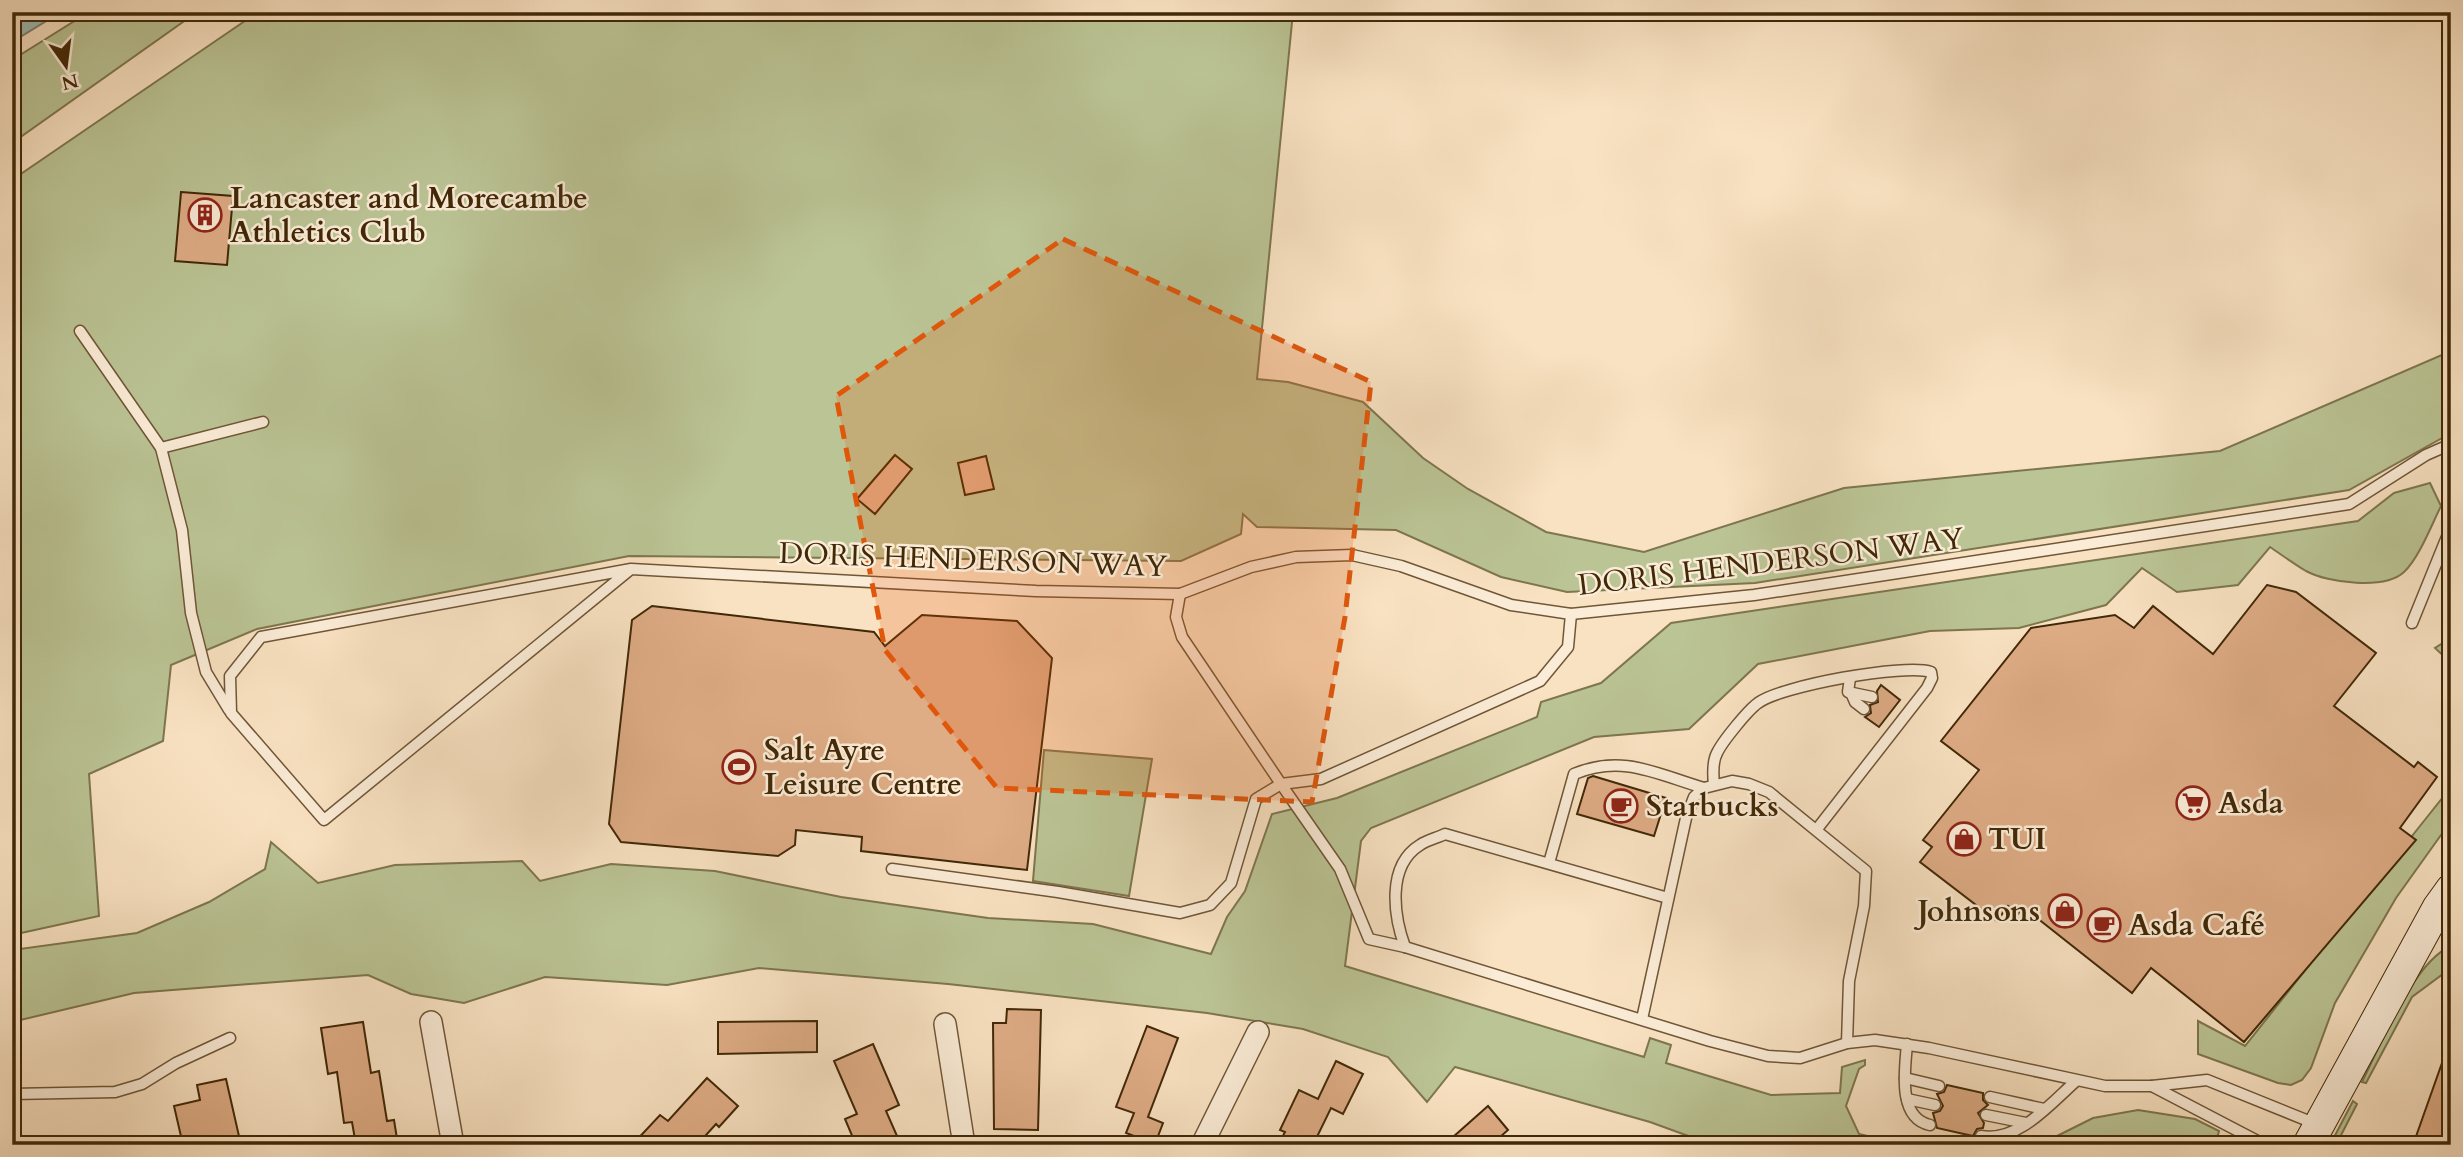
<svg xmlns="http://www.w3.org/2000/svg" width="2463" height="1157" font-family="Cardo,serif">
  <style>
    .green { fill: #bbc495; stroke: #7e764e; stroke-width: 2 }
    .water { fill: #9ebdb7; stroke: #798171; stroke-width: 2 }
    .building { fill: #deac85; stroke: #412807; stroke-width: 2 }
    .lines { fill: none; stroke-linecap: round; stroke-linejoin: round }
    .lane-casing { stroke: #6f5636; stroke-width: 13 }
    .street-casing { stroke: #6f5636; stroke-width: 24 }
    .secondary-casing { stroke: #412807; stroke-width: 32 }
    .lane { stroke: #fbecd7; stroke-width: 10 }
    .street { stroke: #fbecd7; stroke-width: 21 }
    .secondary { stroke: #fbecd7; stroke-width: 30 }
    .marked { fill: #e0570c; fill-opacity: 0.2; stroke: #e0570c; stroke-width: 5; stroke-dasharray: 14 9; stroke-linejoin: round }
    .labels { text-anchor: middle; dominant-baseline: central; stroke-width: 5; stroke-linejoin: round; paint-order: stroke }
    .poi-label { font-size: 30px; font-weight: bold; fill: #412807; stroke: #fbecd7; text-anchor: start }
    .street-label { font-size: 30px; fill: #412807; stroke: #fbecd7 }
  </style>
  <rect width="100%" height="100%" fill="#f9e2c2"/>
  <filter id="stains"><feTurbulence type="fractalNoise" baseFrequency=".00286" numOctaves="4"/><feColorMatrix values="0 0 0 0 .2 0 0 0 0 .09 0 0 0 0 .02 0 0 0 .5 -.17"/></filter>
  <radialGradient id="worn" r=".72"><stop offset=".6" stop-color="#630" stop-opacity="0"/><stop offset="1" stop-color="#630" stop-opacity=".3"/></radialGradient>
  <g class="green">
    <polygon points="89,12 197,12 12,143 12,60"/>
    <polygon points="258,12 1293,12 1257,379 1288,382 1363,402 1423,458 1468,489 1546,532 1644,552 1844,488 2220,451 2451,351 2451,433 2349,490 1755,583 1567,592 1501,577 1396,530 1257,527 1243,514 1241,534 1181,561 629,556 257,629 171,665 163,741 89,774 99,916 12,935 12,180"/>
    <path d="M2430 483 2441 506C2432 524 2419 558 2404 572 2385 590 2328 583 2306 571 2294 564 2282 555 2270 547L2238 585 2177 592 2142 568 2106 605 2019 628 1930 631 1758 664 1689 729 1594 737 1371 828 1361 841 1345 966 1644 1057 1650 1038 1671 1045 1666 1063 1771 1095 1840 1093 1842 1067 1865 1060V1065L1859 1069 1846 1106 1859 1134 1906 1145H1713L1650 1122 1455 1067 1427 1102 1388 1057 1303 1029 1207 1013 948 984 759 968 667 985 545 977 464 1003 411 994 368 975 134 993 12 1022V950L137 933 209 902 265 869 271 842 318 883 395 865 522 861 540 881 611 864 715 871 841 897 988 918 1093 924 1211 954 1227 917 1245 891 1272 814 1337 798 1537 717 1541 702 1601 683 1671 623 2358 521 2394 493Z"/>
    <polygon points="2451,638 2451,663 2435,648"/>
    <polygon points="1044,750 1152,759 1129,896 1033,881"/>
    <polygon points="2451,787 2451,821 2396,898 2335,1003 2311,1068 2302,1080 2291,1085 2278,1083 2198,1054 2198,1021 2245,1046"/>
    <path d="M2451 946V968L2412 997 2366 1083 2362 1082C2381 1045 2413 962 2451 946Z"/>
    <polygon points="2353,1101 2357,1104 2336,1145 2330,1145"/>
    <polygon points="2138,1110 2195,1119 2219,1131 2216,1142 2221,1145 2039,1145 2093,1118"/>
  </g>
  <polygon class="water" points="12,12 61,12 12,42"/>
  <g class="building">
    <polygon points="181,192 233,196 227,265 175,261"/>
    <polygon points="895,455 912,469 875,514 857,499"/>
    <polygon points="986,456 994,489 965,495 958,463"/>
    <polygon points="2267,585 2296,592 2376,653 2334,706 2414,767 2418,762 2437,777 2400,828 2416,840 2244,1042 2151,968 2132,993 2023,907 2018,914 2008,906 1997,921 1920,862 1932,847 1923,840 1979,770 1941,741 2031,628 2115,615 2134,628 2153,606 2213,654"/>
    <polygon points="652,606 874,632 885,646 922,615 1017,621 1052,658 1027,870 861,851 862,837 796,830 795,845 778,856 621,842 609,824 632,620"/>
    <polygon points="1881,685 1900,700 1879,727 1865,717 1871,713 1870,705 1878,702 1877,691"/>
    <polygon points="1593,776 1666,798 1654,836 1577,814 1588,778"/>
    <polygon points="1007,1009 1041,1010 1038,1130 994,1129 993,1023 1006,1023"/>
    <polygon points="817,1021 817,1052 718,1054 718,1022"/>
    <polygon points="363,1022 371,1073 379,1071 387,1121 394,1120 398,1145 356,1145 352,1122 344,1123 337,1072 328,1074 321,1028"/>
    <polygon points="1147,1026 1178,1038 1148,1117 1163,1123 1155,1144 1126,1133 1134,1113 1116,1107"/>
    <polygon points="873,1044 899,1105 886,1111 901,1145 856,1145 845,1119 857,1114 834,1061"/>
    <polygon points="2448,1046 2451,1046 2451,1145 2413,1145"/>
    <polygon points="1336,1061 1363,1074 1343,1114 1331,1108 1313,1145 1278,1145 1285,1132 1280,1130 1299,1090 1318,1099"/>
    <polygon points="707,1078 738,1106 719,1127 716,1124 697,1145 632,1145 660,1115 668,1121"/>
    <polygon points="226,1079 241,1145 183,1145 174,1106 200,1100 197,1085"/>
    <polygon points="1947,1085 1983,1093 1983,1100 1988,1105 1978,1113 1984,1123 1983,1128 1977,1129 1973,1136 1937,1128 1933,1113 1940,1111 1943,1106 1937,1094 1944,1092"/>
    <polygon points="1488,1106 1508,1130 1491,1145 1444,1145"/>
  </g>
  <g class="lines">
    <defs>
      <g id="lane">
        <polyline points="80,331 161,448 182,530 191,613 206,672 229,710"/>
        <polyline points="161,448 263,422"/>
        <polyline points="631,569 261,637 230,676 231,713 324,820 631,569 1036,591 1180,594 1251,567 1296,557 1352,555 1401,566 1511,605 1571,614 1754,595 2349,504 2426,455 2451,444"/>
        <polyline points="1180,594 1176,617 1182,637 1281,784 1321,779 1540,681 1568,647 1571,614"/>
        <polyline points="2412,623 2451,527"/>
        <polyline points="1850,678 1848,692 1872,697"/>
        <polyline points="1852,695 1855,702 1864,709"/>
        <path d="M1714 785C1713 775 1712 762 1717 753 1722 742 1748 710 1758 703 1780 686 1906 663 1931 672L1932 678 1927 688 1817 829"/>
        <path d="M1549 863 1574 774C1623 754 1656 774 1704 788"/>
        <polyline points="892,869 1058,892 1180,913 1210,905 1231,883 1256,799 1281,784 1340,869 1369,939 1405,947 1710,1041 1768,1056 1800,1058 1847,1043 1875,1040 1929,1048 2105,1086 2152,1086 2207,1080 2316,1124"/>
        <path d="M1405 947C1394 917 1386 866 1420 845 1427 840 1437 838 1445 834L1668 898"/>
        <polyline points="1642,1019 1686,818 1694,797 1704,788 1732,781 1749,784 1769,792 1866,871 1864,906 1849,981 1847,1043"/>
        <path d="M1907 1044C1905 1069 1897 1118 1930 1125"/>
        <polyline points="1905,1078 1939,1086"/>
        <polyline points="2152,1086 2265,1145"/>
        <polyline points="12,1094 115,1092 142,1084 176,1063 230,1038"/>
        <polyline points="1990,1097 2044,1109"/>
        <polyline points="1907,1099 1935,1105"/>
        <polyline points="1986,1115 2026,1123"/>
        <path d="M1981 1136C2018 1143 2051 1103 2076 1081"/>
      </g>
      <g id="street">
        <polyline points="431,1022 453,1145"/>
        <polyline points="945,1024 964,1145"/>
        <polyline points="1202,1145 1258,1032"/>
      </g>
      <polyline id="secondary" points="2308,1145 2438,907 2451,889"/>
    </defs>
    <use href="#lane" class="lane-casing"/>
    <use href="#street" class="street-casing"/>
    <use href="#secondary" class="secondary-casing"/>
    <use href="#lane" class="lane"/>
    <use href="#street" class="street"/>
    <use href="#secondary" class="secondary"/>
  </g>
  <path class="marked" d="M1063 239 1371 382 1345 617 1312 802 997 788 885 650 836 396Z"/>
  <defs>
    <symbol id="building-ring" viewBox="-11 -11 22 22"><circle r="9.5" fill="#fbecd7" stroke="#8f2418" stroke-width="1.5"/><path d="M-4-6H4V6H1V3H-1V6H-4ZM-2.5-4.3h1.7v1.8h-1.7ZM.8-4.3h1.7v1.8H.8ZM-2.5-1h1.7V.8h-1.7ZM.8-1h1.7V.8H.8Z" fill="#8f2418"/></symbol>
    <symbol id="stadium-ring" viewBox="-11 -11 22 22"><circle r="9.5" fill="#fbecd7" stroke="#8f2418" stroke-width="1.5"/><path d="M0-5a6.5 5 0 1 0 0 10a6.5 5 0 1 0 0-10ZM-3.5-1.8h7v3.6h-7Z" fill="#8f2418"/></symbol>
    <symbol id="supermarket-ring" viewBox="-11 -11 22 22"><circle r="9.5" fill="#fbecd7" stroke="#8f2418" stroke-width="1.5"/><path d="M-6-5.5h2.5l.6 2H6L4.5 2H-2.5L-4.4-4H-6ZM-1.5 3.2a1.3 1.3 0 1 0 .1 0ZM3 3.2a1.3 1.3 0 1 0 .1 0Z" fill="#8f2418"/></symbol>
    <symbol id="cafe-ring" viewBox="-11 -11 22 22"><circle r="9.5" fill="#fbecd7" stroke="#8f2418" stroke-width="1.5"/><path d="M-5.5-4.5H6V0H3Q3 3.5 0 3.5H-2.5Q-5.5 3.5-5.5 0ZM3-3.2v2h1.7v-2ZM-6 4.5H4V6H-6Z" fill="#8f2418"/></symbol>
    <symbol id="shop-ring" viewBox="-11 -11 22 22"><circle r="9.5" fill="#fbecd7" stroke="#8f2418" stroke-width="1.5"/><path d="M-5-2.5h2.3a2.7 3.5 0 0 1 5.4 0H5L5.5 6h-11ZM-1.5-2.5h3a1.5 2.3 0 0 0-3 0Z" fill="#8f2418"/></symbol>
  </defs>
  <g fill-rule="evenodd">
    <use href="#building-ring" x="186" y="196" width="38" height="38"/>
    <use href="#stadium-ring" x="720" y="748" width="38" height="38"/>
    <use href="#supermarket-ring" x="2174" y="784" width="38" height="38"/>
    <use href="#cafe-ring" x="1602" y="787" width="38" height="38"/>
    <use href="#shop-ring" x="1945" y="820" width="38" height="38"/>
    <use href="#shop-ring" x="2046" y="892" width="38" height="38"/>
    <use href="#cafe-ring" x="2085" y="906" width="38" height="38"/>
  </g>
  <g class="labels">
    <g class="poi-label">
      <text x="230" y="198">Lancaster and Morecambe<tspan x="230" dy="34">Athletics Club</tspan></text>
      <text x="764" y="750">Salt Ayre<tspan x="764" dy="34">Leisure Centre</tspan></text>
      <text x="2218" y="803">Asda</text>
      <text x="1646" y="806">Starbucks</text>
      <text x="1988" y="839">TUI</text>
      <text x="2040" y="911" text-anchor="end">Johnsons</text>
      <text x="2128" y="925">Asda Café</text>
    </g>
    <g class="street-label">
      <text transform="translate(973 560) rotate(2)">DORIS HENDERSON WAY</text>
      <text transform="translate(1771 562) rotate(-7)">DORIS HENDERSON WAY</text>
    </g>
  </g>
  <rect width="2463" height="1157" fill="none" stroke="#f9e2c2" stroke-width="42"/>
  <rect x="14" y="14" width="2435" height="1129" fill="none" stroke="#412807" stroke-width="3.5"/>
  <rect x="21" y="21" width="2421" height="1115" fill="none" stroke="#412807" stroke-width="2"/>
  <g transform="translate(66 66) rotate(166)" stroke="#fbecd7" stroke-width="5" paint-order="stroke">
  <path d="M0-5L12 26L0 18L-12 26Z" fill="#412807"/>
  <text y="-10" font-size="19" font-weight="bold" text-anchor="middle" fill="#412807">N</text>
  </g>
  <rect width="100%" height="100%" filter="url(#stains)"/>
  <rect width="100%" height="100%" fill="url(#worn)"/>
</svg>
